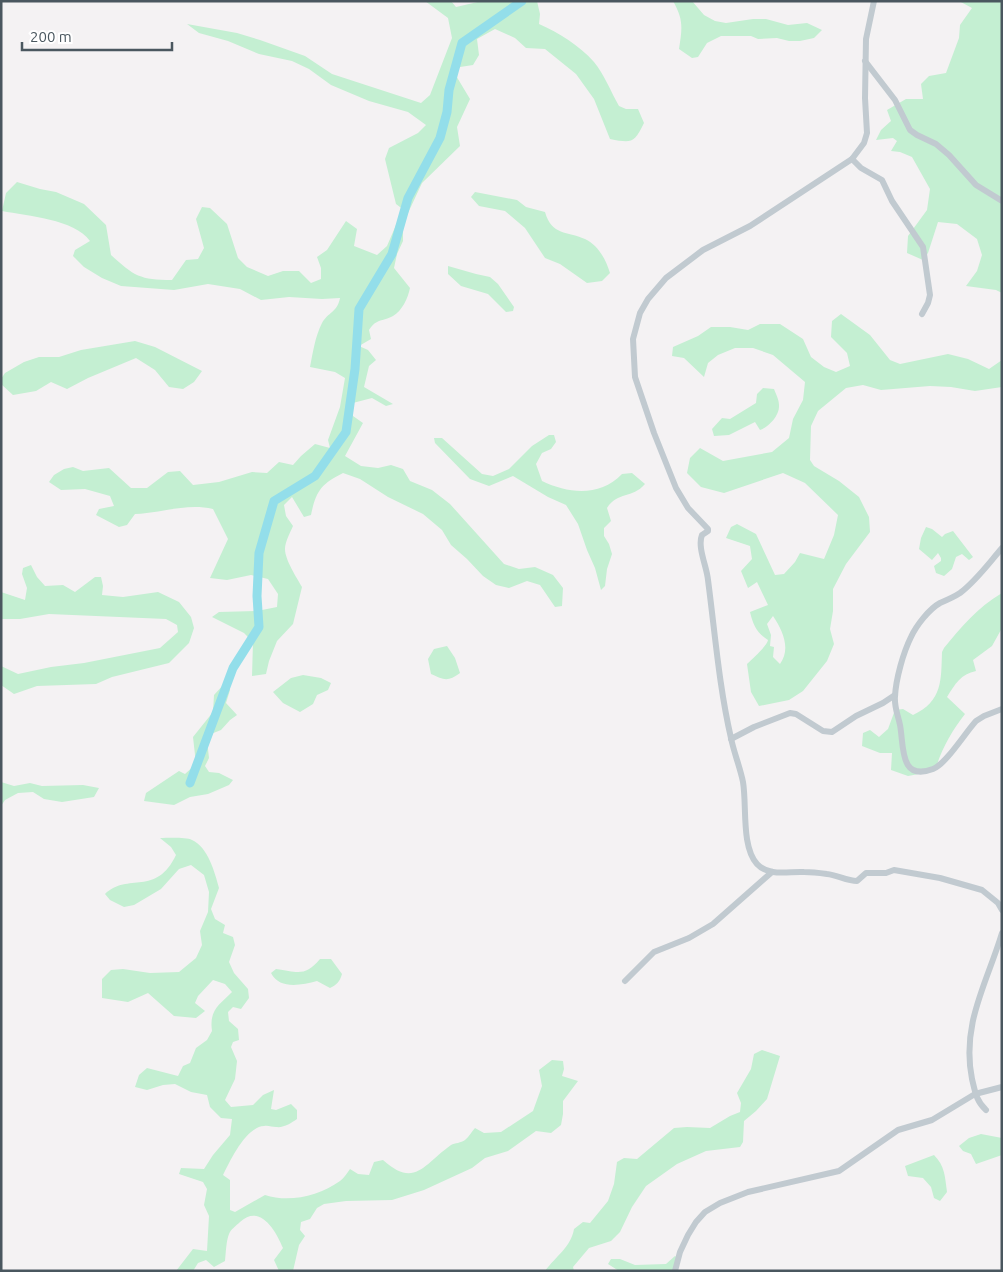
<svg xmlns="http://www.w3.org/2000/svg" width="1003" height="1272" font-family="Ubuntu,sans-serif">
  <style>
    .green { fill: #c4efd2; fill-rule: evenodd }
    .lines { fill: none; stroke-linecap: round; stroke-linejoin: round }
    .river { stroke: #93deea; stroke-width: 9 }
    .minor { stroke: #c1cad0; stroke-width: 6 }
  </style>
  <rect width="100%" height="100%" fill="#f4f2f3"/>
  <g class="green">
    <path d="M425 1H451L456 7 482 1H537L540 14 539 24C559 33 579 45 594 62 604 74 611 92 619 106L626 109H638L644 123C634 144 631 143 610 139L594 99 576 74 545 49 526 48 515 38 495 29 477 39 479 55 473 65 460 67 455 74 470 99 457 127 460 146 422 183 408 213 396 204 385 159 389 148 418 133 426 125 408 112 369 101 331 85 309 69 292 61 259 54 228 41 199 33 187 24 237 33 260 40 305 56 332 74 421 103 430 95 452 38 448 18Z"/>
    <path d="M673 1H692L704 15 715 21 726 23 753 19H766L788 25 807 23 822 30 814 38 800 41H789L777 38 758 39 751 36H721L707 43 698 57 692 58 679 49C682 29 684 20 673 1Z"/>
    <polygon points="959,1 1002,1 1002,293 996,290 966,286 977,271 982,255 977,239 957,224 938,222 928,253 923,260 907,253 908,236 927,210 930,189 912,157 900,152 891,151 897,141 893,138 876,140 881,130 891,121 887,110 906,99 923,99 921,84 929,76 946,73 959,38 960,25 972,8"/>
    <path d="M17 182 40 189 56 192 84 204 106 225 111 255C134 276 140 280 172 280L186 260 198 259 204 248 196 219 202 207 210 208 227 224 238 258 247 267 268 276 283 271H299L311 283 321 279V268L317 257 327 250 346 221 357 229 354 246 377 255 387 246 396 225 403 224V241L397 254 394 268 410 288C408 298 402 311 393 316 382 322 377 318 369 330L371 339 359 346 368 350 376 360 369 366 364 387 393 404 386 406 372 398 349 404 353 416 363 423 345 456 361 466 378 468 391 465 403 469 410 481 432 490 450 504 504 564 519 569 535 567 553 575 563 588 562 606 555 607 540 585 527 581 509 588 496 585 483 576 467 559 451 545 442 530 423 514 388 497 360 479 343 473C321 484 316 491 311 515L304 517 292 497 284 505 286 516 293 526C290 533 285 542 285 549 285 560 297 578 302 587L293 624 277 641 269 661 266 674 252 676 253 642 244 633 212 617 219 612 257 611 277 607 278 594 268 579 251 575 227 580 210 578 228 539 213 509C186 503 162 513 135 514L127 525 119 527 96 515 99 509 114 506 110 496 85 489 61 490 49 482 54 475 64 469 73 467 83 471 109 468 131 488H147L168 472 180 471 193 485 219 482 252 472 267 473 279 462 293 465 301 456 315 444 330 448 328 440 340 407 345 378 335 372 310 367C313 352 315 337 322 323 328 312 337 313 340 298L322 299 289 297 261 300 240 289 208 284 174 290 121 286 102 278 84 267 73 256 75 250 90 241C74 219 28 216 2 211L6 193Z"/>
    <path d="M475 192 517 200 526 207 545 212C552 236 567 231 585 239 599 246 606 260 610 273L602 281 587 283 560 264 545 258 525 228 505 211 479 206 471 197Z"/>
    <polygon points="448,266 476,274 490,277 498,284 514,307 513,311 506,312 488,294 461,286 448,274"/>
    <path d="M841 314 870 335 890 360 900 364 948 354 968 359 989 369 1002 360V387L975 391 951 387 930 386 881 390 863 385 846 388 818 411 811 426 810 460 814 466 839 481 859 497 869 517 870 532 846 564 833 589V611L830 629 834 644 827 661 803 691 789 700 759 706 751 692 747 664C753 658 767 646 768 640 757 633 753 625 750 612L768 605 757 582 748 588 741 571 752 559 750 546 726 538 731 527 737 524 756 534 775 575 784 574 795 562 800 553 824 559 834 535 838 515 805 483 783 473 724 493 701 487 687 473 690 458 700 448 723 461 772 452 789 438 793 419 803 400 805 382 773 355 753 348H735L718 355 708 363 704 377 684 358 672 356 673 347 698 336 711 327H730L748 330 760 324H780L803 339 811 357 824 367 836 372 850 366 847 353 831 337 832 321ZM773 616C783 631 791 649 780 664L773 657 774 647 770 646 771 635 767 624Z"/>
    <polygon points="135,341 155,347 202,371 194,382 183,389 169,387 155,370 136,358 88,378 67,389 51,382 36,391 13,395 1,384 1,379 5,373 24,362 39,357 59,357 81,350"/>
    <path d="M763 388 774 389C776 394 779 400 779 405 780 415 769 427 760 430L755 422 729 435 714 436 712 429 722 418 730 419 756 403 757 394Z"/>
    <path d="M549 435H554L556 442 551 449 542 453 536 464 542 481C569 494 600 497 622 474L632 473 645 484C632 499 618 491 607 508L611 521 604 528V536L609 544 612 554 607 569 605 586 601 590 595 568 587 550 578 524 566 505 548 497 513 476 489 486 470 479 435 443 434 438H442L482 474 493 476 509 469 532 446Z"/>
    <polygon points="926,527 932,529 942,537 945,534 953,531 973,557 969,560 962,554 956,557 952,569 944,576 936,573 934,566 941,561 941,558 938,553 932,560 919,549 921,538"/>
    <polygon points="31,565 37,577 45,586 63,585 75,592 95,577 101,577 103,586 102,595 123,597 158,592 179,602 191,617 194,628 189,643 169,663 112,677 96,684 37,686 14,694 1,685 1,666 18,674 51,667 84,663 160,648 178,632 177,625 166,619 49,614 20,619 1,619 1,592 25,600 27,588 22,574 23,568"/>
    <path d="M1002 593V628L992 646 973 660 976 671C961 674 955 684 947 697L965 714C951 732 941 750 935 771L908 776 891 770 892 753H880L862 746 863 733 870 730 879 737 888 729 895 710 903 709 913 715C943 701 941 680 942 652L944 648C962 626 977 608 1002 593Z"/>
    <path d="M447 646 455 658 460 673C448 682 444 680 431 674L428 659 434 649Z"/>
    <polygon points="303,675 321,678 331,683 328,690 317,695 313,704 300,712 283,703 273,692 291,678"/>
    <polygon points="225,683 229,683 230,690 226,703 237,715 230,720 221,730 211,734 207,740 209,758 205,766 209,772 219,773 233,780 229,785 208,794 190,797 174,805 144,801 146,793 179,771 185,774 196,764 193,737 213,712 214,695"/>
    <polygon points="1,782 14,786 30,783 42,786 83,785 99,788 94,797 62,802 44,799 33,792 18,793 5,800 1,806"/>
    <path d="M160 838C169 838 186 837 192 840 208 847 215 873 219 888L211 909 215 919 225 925 223 933 233 937 235 945 229 962 234 973 248 989 249 998 241 1009 233 1007 228 1012 229 1021 238 1029 239 1040 233 1042 231 1047 237 1061 235 1079 225 1100 231 1107 253 1105 263 1095 274 1090 271 1109 276 1110 291 1104 297 1110V1119C291 1123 284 1128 276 1127 272 1127 268 1125 264 1126 246 1127 231 1159 223 1175L230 1180V1210L235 1212 265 1195C289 1203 319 1196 340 1181 344 1178 347 1173 350 1169L358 1174 369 1175 374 1162 383 1160C415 1189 424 1164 451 1145 455 1143 461 1143 465 1140 469 1137 472 1131 475 1128L484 1133 501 1132 533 1111 542 1086 539 1070 552 1060 563 1061 564 1069 562 1076 578 1081 563 1101V1114L561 1125 551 1133 536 1131 508 1151 485 1158 472 1168 424 1190 392 1200 346 1201 324 1204 317 1208 310 1219 301 1222 300 1230 305 1236 299 1245 293 1271H279L274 1260 283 1248C276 1231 260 1203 240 1222 236 1226 231 1229 229 1234 226 1242 226 1252 225 1261L214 1267 206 1260 198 1263 193 1271H176L193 1249 207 1251 209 1216 204 1205 207 1189 203 1182 179 1174 181 1168 204 1169 213 1155 230 1135 232 1119 221 1118 210 1107 207 1095 191 1092 175 1084 163 1085 147 1090 135 1087 139 1075 147 1068 178 1076 183 1066 190 1063 196 1048 207 1040 212 1031C209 1010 219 1005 232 992L225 984 213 980 198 996 195 1003 205 1011 196 1018 174 1016 148 993 128 1002 102 998V979L111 970 123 969 150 973 179 972 196 958 202 945 200 931 208 912 209 892 204 875 191 865 179 869 161 889 134 905 124 907 110 900 105 894C128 872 156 897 176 855L171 847Z"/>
    <path d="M320 959H331L342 974C340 981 337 985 330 988L317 981C301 985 280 990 271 973L276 969C298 972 305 977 320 959Z"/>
    <path d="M762 1050 780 1056 767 1099 756 1111 744 1121 743 1142 740 1147 706 1151 677 1164 646 1186 632 1207 620 1232 611 1241 589 1248 573 1267 574 1271H545C556 1256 571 1247 574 1229L583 1222 590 1223 608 1201 614 1184 617 1162 624 1158 637 1159 674 1128 687 1127 710 1128 730 1116 740 1112 741 1103 737 1093 751 1069 754 1054Z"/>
    <polygon points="981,1134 1002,1138 1002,1155 976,1164 971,1154 963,1151 959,1146 969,1138"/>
    <path d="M934 1155C945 1166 945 1177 947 1192L940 1201 934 1198 931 1187 923 1178 908 1176 905 1166Z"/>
    <polygon points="675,1256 679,1259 677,1271 619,1271 608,1264 611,1259 620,1259 635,1265 666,1264"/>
  </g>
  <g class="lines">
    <polyline class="river" points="190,783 233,668 259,627 257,596 259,553 274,501 315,476 346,432 355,369 359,309 392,254 408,198 440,138 447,112 449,90 462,43 522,1"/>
    <g class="minor">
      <path d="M874 1 866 39 865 98 867 133 864 143 852 159 750 226 703 250 666 278 648 299 640 313 633 339 635 377 654 433 676 488 688 508 708 529V531L702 535C697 547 707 567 708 580 715 633 719 686 731 738 734 753 740 767 743 782 747 805 741 846 757 864 769 877 789 871 804 872 812 872 820 873 827 874 837 875 847 881 857 881L866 873H886L894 870 940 878 982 890 998 903 1002 910"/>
      <polyline points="865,61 895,100 910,130 917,135 936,144 949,155 976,185 1002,201"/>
      <polyline points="852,159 861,168 882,180 892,201 923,247 930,295 928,303 922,314"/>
      <path d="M1002 548C989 563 976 581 960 593 954 597 947 600 940 603 929 609 916 626 911 637 903 653 896 679 895 696 894 707 898 715 900 725 904 745 899 782 933 769 946 764 965 733 976 721L984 716 1002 709"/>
      <polyline points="731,739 754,727 790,713 796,714 823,731 832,732 856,716 883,703 895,695"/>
      <polyline points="625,981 654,952 689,938 713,924 772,872"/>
      <path d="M986 1110C976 1101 975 1091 972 1079 961 1024 987 983 1002 933"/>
      <polyline points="675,1271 680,1252 688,1235 696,1222 705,1212 720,1203 748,1192 839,1171 898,1130 932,1120 975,1094 1002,1087"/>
    </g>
  </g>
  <rect width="1003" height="1272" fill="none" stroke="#4a575f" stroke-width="5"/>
  <path d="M22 42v8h150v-8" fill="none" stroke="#4a575f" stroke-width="2.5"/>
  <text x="30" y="42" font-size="15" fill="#4a575f" stroke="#ffffff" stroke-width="4" paint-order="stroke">200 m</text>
</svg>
